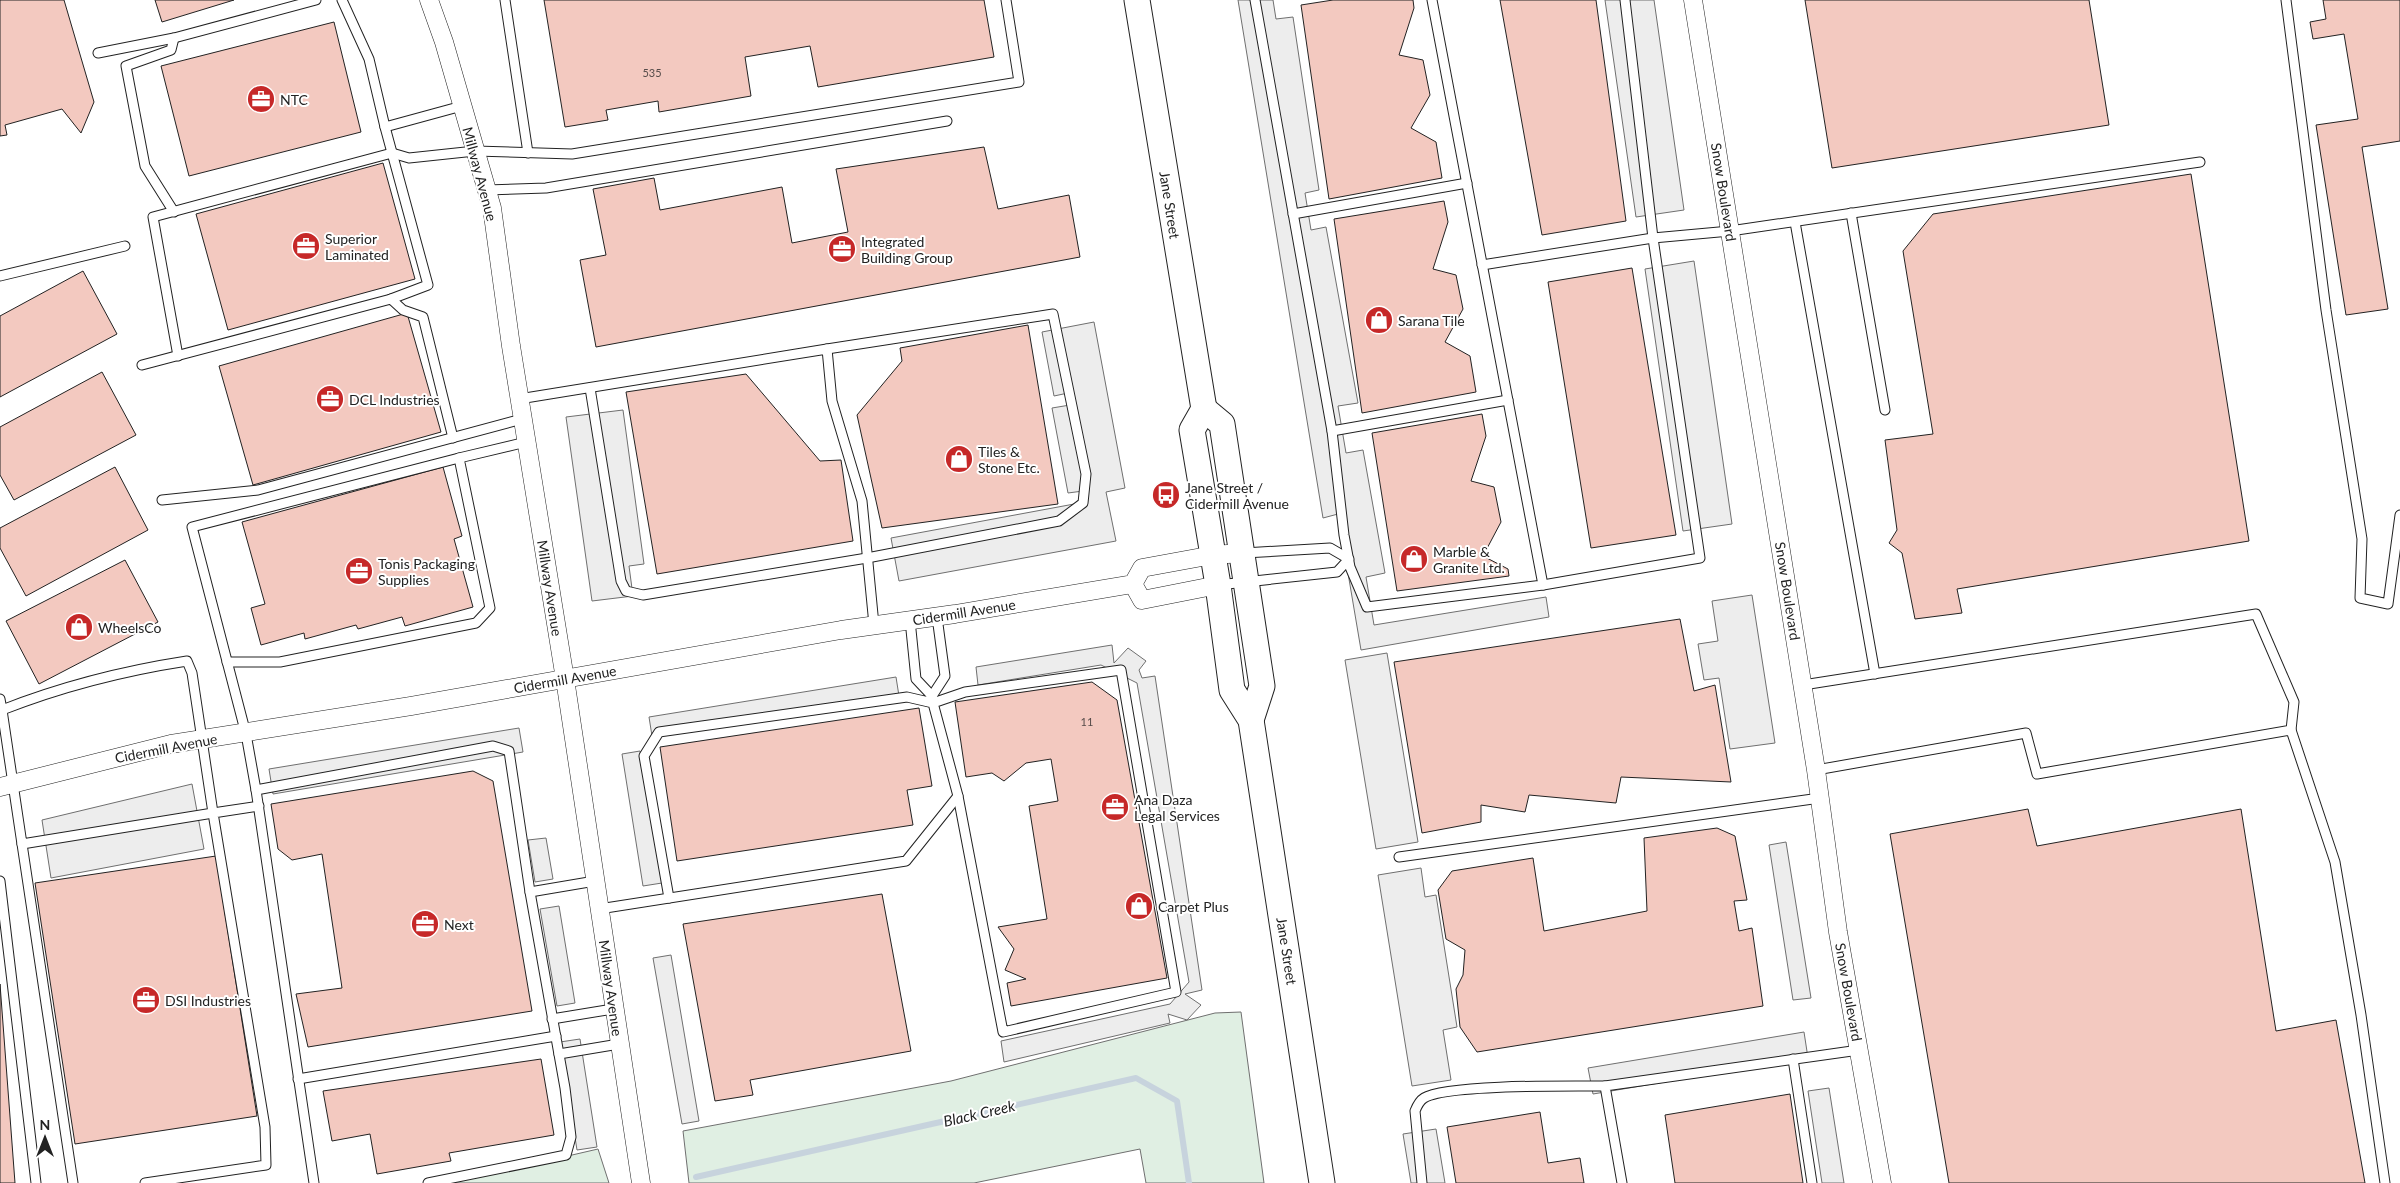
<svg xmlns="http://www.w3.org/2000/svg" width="2400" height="1183" font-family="Lato,sans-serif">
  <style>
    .green { fill: #e0efe3; stroke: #6f6f6f }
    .parking { fill: #ededed; stroke: #6f6f6f }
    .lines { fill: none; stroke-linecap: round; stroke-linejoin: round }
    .stream { stroke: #c7d3dd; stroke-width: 6 }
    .building { fill: #f3c9c0; stroke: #222 }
    .service-casing { stroke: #222; stroke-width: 11 }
    .minor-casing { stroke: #222; stroke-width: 19 }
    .secondary-casing { stroke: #222; stroke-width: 27 }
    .service { stroke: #fff; stroke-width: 9 }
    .minor { stroke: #fff; stroke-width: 18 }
    .secondary { stroke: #fff; stroke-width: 25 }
    .labels { text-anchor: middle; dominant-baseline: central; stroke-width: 4; stroke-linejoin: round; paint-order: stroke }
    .number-label { font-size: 11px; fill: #564c4a }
    .poi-label { font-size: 14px; fill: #222; stroke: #fff; text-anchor: start }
    .street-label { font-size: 14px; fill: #222; stroke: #fff }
    .water-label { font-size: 15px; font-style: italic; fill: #222; stroke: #fff }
  </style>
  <rect width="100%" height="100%" fill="#fff"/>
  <g class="green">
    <polygon points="1241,1012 1264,1183 1146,1183 1140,1149 974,1183 689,1183 683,1131 951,1081 1215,1013"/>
    <polygon points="598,1149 609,1183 451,1183"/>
  </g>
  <g class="parking">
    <polygon points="1238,0 1273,0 1276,19 1293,17 1319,190 1305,193 1311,230 1326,227 1358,403 1338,406 1346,453 1363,450 1385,573 1366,577 1374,625 1546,597 1549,617 1361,650 1338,514 1323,518"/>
    <polygon points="1605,0 1654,0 1684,210 1636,217"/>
    <polygon points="1694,261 1732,524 1683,531 1645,269"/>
    <polygon points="1094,322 1125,488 1106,492 1116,541 899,581 891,538 1085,502 1083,491 1068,493 1052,408 1070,405 1068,393 1054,396 1042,332"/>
    <polygon points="623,410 644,564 629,566 633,596 592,601 566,417"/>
    <polygon points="1752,595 1775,743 1730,749 1719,678 1704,680 1698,644 1718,641 1712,601"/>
    <polygon points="1112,645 1114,663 1128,648 1146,661 1139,670 1142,678 1155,676 1202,990 1185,994 1201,1005 1187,1020 1168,1014 1170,1023 1004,1062 1001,1041 1170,1004 1189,982 1137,683 1101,665 978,685 976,667"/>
    <polygon points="1387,653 1418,842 1376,849 1345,660"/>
    <polygon points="896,677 899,696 652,736 649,717"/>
    <polygon points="519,728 523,752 273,794 269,769"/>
    <polygon points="640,751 662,883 643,886 622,754"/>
    <polygon points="192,784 204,849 51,878 42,820"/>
    <polygon points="546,838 553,879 535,882 528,840"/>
    <polygon points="1786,842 1811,998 1793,1000 1769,845"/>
    <polygon points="1421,868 1425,897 1436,895 1457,1027 1443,1030 1451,1080 1412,1086 1378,875"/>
    <polygon points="559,906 575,1003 557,1006 540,909"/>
    <polygon points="671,955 699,1121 682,1124 653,958"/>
    <polygon points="1804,1032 1808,1058 1593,1094 1588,1068"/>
    <polygon points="580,1039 597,1147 577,1150 560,1042"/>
    <polygon points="1829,1088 1844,1183 1822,1183 1808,1091"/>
    <polygon points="1436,1129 1445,1183 1411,1183 1403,1134"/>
  </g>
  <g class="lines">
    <polyline class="stream" points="696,1177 1136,1078 1177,1101 1189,1183"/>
  </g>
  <g class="building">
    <polygon points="0,0 64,0 94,102 81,133 62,109 5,125 7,135 0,136"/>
    <polygon points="155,0 234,0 162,22"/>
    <polygon points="544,0 984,0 994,57 818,87 810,46 745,57 751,96 659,112 658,101 606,110 608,120 565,127"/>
    <polygon points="1333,0 1413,0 1414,8 1399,55 1423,60 1430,95 1411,128 1436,142 1442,178 1329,199 1301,5"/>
    <polygon points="1500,0 1596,0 1626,221 1542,235"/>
    <polygon points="1805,0 2089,0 2109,125 1832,168"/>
    <polygon points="2323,0 2400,0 2400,141 2362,147 2388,309 2346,315 2316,125 2358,119 2344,34 2313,39 2310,22 2326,19"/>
    <polygon points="334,22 361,132 189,176 161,66"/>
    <polygon points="984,147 998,209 1069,195 1080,257 596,347 580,260 606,255 593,189 654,178 660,210 782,187 792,243 848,232 836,169"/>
    <polygon points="383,163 415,279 228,330 196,214"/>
    <polygon points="2191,174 2249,541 1957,589 1962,613 1915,619 1902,553 1889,543 1897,530 1885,440 1933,434 1903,251 1933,214"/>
    <polygon points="1444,201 1448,222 1433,269 1456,275 1463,309 1445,342 1470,356 1476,392 1362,413 1334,219"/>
    <polygon points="1632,268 1676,535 1591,548 1548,282"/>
    <polygon points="83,271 117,334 0,397 0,316"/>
    <polygon points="407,313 441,432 253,485 219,366"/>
    <polygon points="1028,325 1058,504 882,528 857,415 902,361 900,348"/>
    <polygon points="102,372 136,435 14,500 0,475 0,427"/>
    <polygon points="746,374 820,461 841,460 853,541 657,574 626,392"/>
    <polygon points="1482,414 1486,436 1471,481 1494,487 1501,522 1483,556 1508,569 1509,576 1397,591 1372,433"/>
    <polygon points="115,467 148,530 26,596 0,548 0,528"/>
    <polygon points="443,467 462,536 454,539 473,607 405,626 402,617 358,629 356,625 305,639 304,633 261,645 251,608 265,604 242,522"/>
    <polygon points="125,560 158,622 39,684 6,621"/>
    <polygon points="1680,619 1694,691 1715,685 1731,782 1621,777 1616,803 1529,795 1525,812 1481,805 1481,822 1422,833 1394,662"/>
    <polygon points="1092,682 1117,700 1167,978 1011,1006 1007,983 1026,979 1005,970 1014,949 998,927 1047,919 1029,806 1058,801 1051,759 1026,763 1004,781 992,773 966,777 955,702"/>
    <polygon points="919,708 932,786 907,790 913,825 677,861 660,747"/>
    <polygon points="473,771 493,781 532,1011 308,1047 296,994 342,988 322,854 292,860 278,849 271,804"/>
    <polygon points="2028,809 2037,846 2241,809 2276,1031 2336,1020 2365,1183 1949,1183 1890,834"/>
    <polygon points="1717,828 1735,836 1747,900 1734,901 1739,931 1752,928 1763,1006 1477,1052 1460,1027 1456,989 1463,975 1465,950 1446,939 1438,890 1452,871 1533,858 1544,931 1647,911 1644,838"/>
    <polygon points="216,856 257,1116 75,1144 35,883"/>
    <polygon points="882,894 911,1051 750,1080 753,1095 715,1101 683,924"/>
    <polygon points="0,984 15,1183 0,1183"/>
    <polygon points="541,1059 554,1135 449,1153 451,1161 377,1174 370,1134 332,1141 323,1091"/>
    <polygon points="1790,1094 1803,1183 1675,1183 1665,1115"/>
    <polygon points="1540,1112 1548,1163 1580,1158 1584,1183 1456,1183 1447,1127"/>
  </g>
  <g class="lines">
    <defs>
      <g id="service">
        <polyline points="342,0 369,59 385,127 462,106"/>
        <polyline points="505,0 528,153"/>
        <polyline points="1255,0 1332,431 1344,535 1350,567 1367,607 1543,585 1432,0"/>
        <polyline points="2286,0 2326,310 2362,539 2360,598 2388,604 2400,515"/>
        <polyline points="174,38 171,50 126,66 145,166 174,212"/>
        <polyline points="98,53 174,38 316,0"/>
        <polyline points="385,127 428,285 391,299"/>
        <polyline points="486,190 546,188 947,121"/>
        <polyline points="1851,213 1885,410"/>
        <polyline points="1293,214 1467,183"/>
        <polyline points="1795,222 1875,674"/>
        <polyline points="1482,265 1653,238 1730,231 2200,162"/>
        <polyline points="0,276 125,246"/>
        <polyline points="178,356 153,217 392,153 409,158 475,151 572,154 1019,82 1006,0"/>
        <polyline points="142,365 391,299 403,310 423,317 453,438"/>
        <polyline points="590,388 621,581 626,591 643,595 867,558 1059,521 1083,503 1086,474 1053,314 827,349"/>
        <polyline points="519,399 827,349 832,401 862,501 874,625"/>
        <polyline points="1332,431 1508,400"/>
        <polyline points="162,500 258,490 522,419"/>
        <polyline points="1218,585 1337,572 1349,559 1330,548 1244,553"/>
        <polyline points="1543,585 1700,558 1653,238 1625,0"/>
        <polyline points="227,662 280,662 476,623 490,608 459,458 526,442"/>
        <polyline points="1803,685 2256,614 2294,702 2291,730 2037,774 2026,733 1816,770"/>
        <polyline points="932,696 945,676 937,617"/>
        <path d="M0 699 2 710 22 844 213 813 192 673 187 661C122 671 63 686 2 710"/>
        <polyline points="2291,730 2335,862 2361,1015 2385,1183"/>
        <polyline points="256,790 314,1183"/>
        <polyline points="22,844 73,1183"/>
        <polyline points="1399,857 1820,798"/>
        <polyline points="0,881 36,1183"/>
        <polyline points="530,892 595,881"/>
        <polyline points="669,898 644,756 659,732 907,697 933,703 965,692 1121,670 1176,992 1003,1032 958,796 933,703 932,696 916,679 910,620"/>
        <polyline points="599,909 906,861 958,796"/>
        <polyline points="552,1019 613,1009"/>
        <polyline points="559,1054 619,1044"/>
        <polyline points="1793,1059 1812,1183"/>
        <polyline points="298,1079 556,1036"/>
        <polyline points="145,1183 266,1165 265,1127 213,813 259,806"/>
        <polyline points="428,1183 566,1155 571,1137 565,1088 530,892 509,751 493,746 256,790 246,734 192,527 459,458"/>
        <path d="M1422 1183 1415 1111C1417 1106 1419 1101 1424 1098 1446 1084 1572 1086 1605 1086"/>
        <polyline points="1622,1183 1605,1086 1859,1050"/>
      </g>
      <g id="minor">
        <polyline points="429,0 444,42 492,208 511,346 565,679 641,1183"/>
        <polyline points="1693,0 1816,770 1838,932 1882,1183"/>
        <polyline points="1133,584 1142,600 1218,585"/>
        <polyline points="0,787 171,744 411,706 841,630 955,614 1133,584 1142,568 1213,555 1242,553"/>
      </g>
      <g id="secondary">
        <polyline points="1137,0 1204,409 1192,430 1218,585 1232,690 1251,720 1322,1183"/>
        <polyline points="1204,409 1222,424 1262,686 1251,720"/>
      </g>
    </defs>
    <use href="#service" class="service-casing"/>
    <use href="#minor" class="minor-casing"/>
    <use href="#secondary" class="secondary-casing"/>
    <use href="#service" class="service"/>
    <use href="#minor" class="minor"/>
    <use href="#secondary" class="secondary"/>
  </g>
  <defs>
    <symbol id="office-disc" viewBox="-11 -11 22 22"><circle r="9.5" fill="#c62828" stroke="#fff"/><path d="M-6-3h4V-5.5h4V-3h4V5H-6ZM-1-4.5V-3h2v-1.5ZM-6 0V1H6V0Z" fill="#fff"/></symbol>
    <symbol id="shop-disc" viewBox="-11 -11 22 22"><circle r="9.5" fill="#c62828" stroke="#fff"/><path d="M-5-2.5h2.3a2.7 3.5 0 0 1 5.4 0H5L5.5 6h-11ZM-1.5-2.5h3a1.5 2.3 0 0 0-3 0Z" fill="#fff"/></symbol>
    <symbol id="bus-disc" viewBox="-11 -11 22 22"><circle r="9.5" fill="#c62828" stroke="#fff"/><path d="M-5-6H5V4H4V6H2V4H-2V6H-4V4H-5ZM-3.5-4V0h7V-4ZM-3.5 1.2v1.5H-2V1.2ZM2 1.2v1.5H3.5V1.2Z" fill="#fff"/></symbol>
  </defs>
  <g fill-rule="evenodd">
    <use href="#office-disc" x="245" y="83" width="32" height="32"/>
    <use href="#office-disc" x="290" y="230" width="32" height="32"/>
    <use href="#office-disc" x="826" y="233" width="32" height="32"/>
    <use href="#shop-disc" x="1363" y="304" width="32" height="32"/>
    <use href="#office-disc" x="314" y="383" width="32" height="32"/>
    <use href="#shop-disc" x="943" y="443" width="32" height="32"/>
    <use href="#bus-disc" x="1150" y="479" width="32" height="32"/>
    <use href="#shop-disc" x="1398" y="543" width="32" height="32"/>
    <use href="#office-disc" x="343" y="555" width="32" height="32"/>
    <use href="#shop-disc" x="63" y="611" width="32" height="32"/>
    <use href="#office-disc" x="1099" y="791" width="32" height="32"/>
    <use href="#shop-disc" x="1123" y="890" width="32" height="32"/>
    <use href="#office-disc" x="409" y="908" width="32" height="32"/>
    <use href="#office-disc" x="130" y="984" width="32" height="32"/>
  </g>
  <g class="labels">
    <g class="number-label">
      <text x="652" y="72">535</text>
      <text x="1087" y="721">11</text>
    </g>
    <g class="poi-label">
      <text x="280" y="99">NTC</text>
      <text x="325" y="238">Superior<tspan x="325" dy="16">Laminated</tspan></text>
      <text x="861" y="241">Integrated<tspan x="861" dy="16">Building Group</tspan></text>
      <text x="1398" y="320">Sarana Tile</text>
      <text x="349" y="399">DCL Industries</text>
      <text x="978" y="451">Tiles &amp;<tspan x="978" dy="16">Stone Etc.</tspan></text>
      <text x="1185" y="487">Jane Street /<tspan x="1185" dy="16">Cidermill Avenue</tspan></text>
      <text x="1433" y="551">Marble &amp;<tspan x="1433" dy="16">Granite Ltd.</tspan></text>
      <text x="378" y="563">Tonis Packaging<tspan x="378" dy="16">Supplies</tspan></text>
      <text x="98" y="627">WheelsCo</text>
      <text x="1134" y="799">Ana Daza<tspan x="1134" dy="16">Legal Services</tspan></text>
      <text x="1158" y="906">Carpet Plus</text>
      <text x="444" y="924">Next</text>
      <text x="165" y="1000">DSI Industries</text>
    </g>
    <g class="street-label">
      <text transform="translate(480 174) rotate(75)">Millway Avenue</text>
      <text transform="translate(1724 192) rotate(81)">Snow Boulevard</text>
      <text transform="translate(1170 205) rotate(81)">Jane Street</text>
      <text transform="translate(550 588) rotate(81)">Millway Avenue</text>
      <text transform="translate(1788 591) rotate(81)">Snow Boulevard</text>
      <text transform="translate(964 612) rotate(-9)">Cidermill Avenue</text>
      <text transform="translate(565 679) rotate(-10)">Cidermill Avenue</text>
      <text transform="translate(166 748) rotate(-11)">Cidermill Avenue</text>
      <text transform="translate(1287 951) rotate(81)">Jane Street</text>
      <text transform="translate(611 988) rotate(82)">Millway Avenue</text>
      <text transform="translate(1849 992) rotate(80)">Snow Boulevard</text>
    </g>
    <g class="water-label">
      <text transform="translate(979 1113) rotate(-13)">Black Creek</text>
    </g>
  </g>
  <g transform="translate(45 1138)" stroke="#ffffff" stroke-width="4" paint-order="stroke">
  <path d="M0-4L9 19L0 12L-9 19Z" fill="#222222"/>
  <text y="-8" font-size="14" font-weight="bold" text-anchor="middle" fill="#222222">N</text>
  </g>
</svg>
